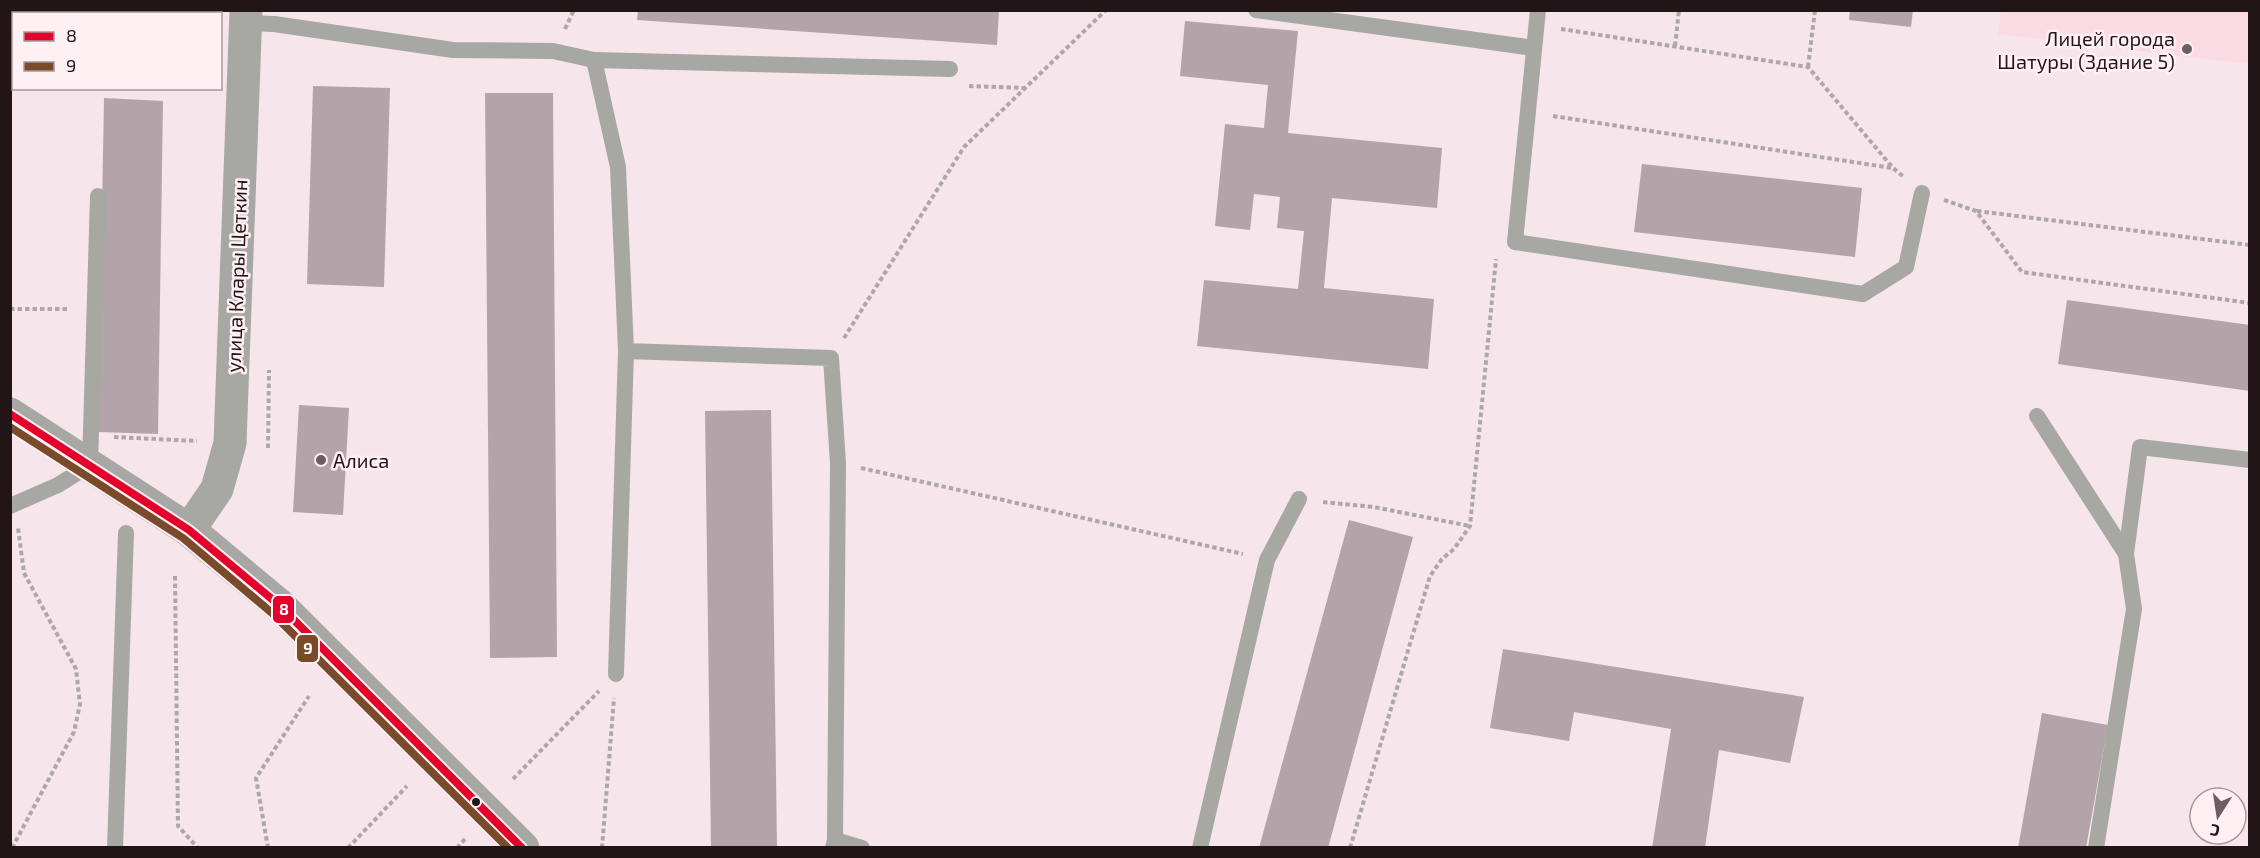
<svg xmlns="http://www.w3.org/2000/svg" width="2260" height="858" font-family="'Exo 2',sans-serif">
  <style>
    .built { fill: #fbdbe3 }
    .building { fill: #b3a4a9 }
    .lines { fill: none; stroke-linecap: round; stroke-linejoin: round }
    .path { stroke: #ada8a8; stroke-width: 4; stroke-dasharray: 4.5 3; stroke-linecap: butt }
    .service { stroke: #a7a7a3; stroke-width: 16 }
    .minor { stroke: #a7a7a3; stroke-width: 33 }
    .tertiary { stroke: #a7a7a3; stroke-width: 33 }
    .bus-1-casing { stroke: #fff0f4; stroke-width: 12 }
    .bus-2-casing { stroke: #fff0f4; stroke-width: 12 }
    .bus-1 { stroke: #e4002b; stroke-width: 8 }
    .bus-2 { stroke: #7a4b2a; stroke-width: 8 }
    .poi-dot { fill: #6c5e62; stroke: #fff0f4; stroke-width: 2 }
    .bus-dot { fill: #211518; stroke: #fff0f4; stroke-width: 2 }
    .labels { text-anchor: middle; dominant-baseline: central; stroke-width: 5; stroke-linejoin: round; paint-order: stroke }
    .poi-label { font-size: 20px; fill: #211518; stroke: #fff0f4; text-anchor: end }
    .street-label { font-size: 20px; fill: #211518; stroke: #fff0f4 }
    .line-badge { stroke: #fff0f4; stroke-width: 2 }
    .badge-label { font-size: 16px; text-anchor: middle; font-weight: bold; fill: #fff }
  </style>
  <rect width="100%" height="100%" fill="#f6e5ea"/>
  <polygon class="built" points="2001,11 2249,11 2249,64 1998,34"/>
  <g class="building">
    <polygon points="638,10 999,10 997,45 637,20"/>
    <polygon points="1850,10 1913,10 1911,27 1849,20"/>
    <polygon points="1185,21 1298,31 1288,133 1442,148 1437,208 1332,198 1324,288 1434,299 1428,369 1197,346 1204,280 1298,289 1304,231 1277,228 1280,197 1254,194 1250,230 1215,226 1225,124 1264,128 1268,85 1180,76"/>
    <polygon points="313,86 390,88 384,287 307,284"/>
    <polygon points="485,93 553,93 557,657 490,658"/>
    <polygon points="104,98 163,101 158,434 98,432"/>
    <polygon points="1642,164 1862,188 1855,257 1634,232"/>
    <polygon points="2067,300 2250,325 2250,391 2058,364"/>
    <polygon points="299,405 349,408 343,515 293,512"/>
    <polygon points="771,410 777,848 711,848 705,411"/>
    <polygon points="1349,520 1413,537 1328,848 1259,848"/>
    <polygon points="1503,649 1804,697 1790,763 1719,750 1705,848 1652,848 1671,729 1574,712 1569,741 1490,728"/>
    <polygon points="2042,713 2108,725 2086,848 2018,848"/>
  </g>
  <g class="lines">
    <g class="path">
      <polyline points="565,29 574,10"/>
      <polyline points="1561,29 1808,67 1893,168 1905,178"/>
      <polyline points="1675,46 1679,10"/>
      <polyline points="1808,67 1815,10"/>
      <polyline points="969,86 1025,88"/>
      <polyline points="1553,116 1892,168"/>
      <polyline points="1944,200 1976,211 2022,272 2250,303"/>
      <polyline points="1977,211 2250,245"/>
      <polyline points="10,309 70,309"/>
      <polyline points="844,338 964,147 1106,10"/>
      <polyline points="114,437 197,441"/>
      <polyline points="268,448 269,370"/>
      <polyline points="861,468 1243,554"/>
      <polyline points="1323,502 1374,507 1470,526"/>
      <polyline points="175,576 178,826 198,848"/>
      <polyline points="513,779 599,691"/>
      <polyline points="12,848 74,732 80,704 76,669 24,573 18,528"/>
      <polyline points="268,848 256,778 309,696"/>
      <polyline points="348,848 407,786"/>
      <polyline points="457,848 465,839"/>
      <polyline points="602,848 614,698"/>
      <polyline points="1350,848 1430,576 1442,559 1454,549 1470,526 1496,259"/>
    </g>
    <g class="service">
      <polyline points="1256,10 1534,48"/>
      <polyline points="1538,10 1515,242 1863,294 1906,267 1922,193"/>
      <polyline points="244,23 274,24 453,50 553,51 594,60 618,167 626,351 831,358 838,463 835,840"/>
      <polyline points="594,60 950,69"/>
      <polyline points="2037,416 2126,554 2134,609 2096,848"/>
      <polyline points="10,506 58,485 90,465 98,196"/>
      <polyline points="2126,554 2140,447 2250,460"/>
      <polyline points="616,674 626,351"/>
      <polyline points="115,848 126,533"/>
      <polyline points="833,848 835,840 862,848"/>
      <polyline points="1200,848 1267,560 1299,499"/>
    </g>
    <polyline class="minor" points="189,530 217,489 230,443 246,10"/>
    <polyline class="tertiary" points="10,414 189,530 279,605 523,848"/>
    <defs>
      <polyline id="bus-1" points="10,414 189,530 279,605 522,848"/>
      <polyline id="bus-2" points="10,427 183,538 272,613 508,848"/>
    </defs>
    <use href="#bus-1" class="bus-1-casing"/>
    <use href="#bus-2" class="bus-2-casing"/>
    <use href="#bus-1" class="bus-1"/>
    <use href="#bus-2" class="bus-2"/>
  </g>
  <g class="poi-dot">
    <circle cx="2187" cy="49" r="6"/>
    <circle cx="321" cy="460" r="6"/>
  </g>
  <circle class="bus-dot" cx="476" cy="802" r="5"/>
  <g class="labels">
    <g class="poi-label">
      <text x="2175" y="38">Лицей города<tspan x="2175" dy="23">Шатуры (Здание 5)</tspan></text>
      <text x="333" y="460" text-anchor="start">Алиса</text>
    </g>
    <g class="street-label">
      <text transform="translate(236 276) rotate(-88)">улица Клары Цеткин</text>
    </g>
  </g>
  <g class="line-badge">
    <rect x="272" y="595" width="23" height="29" rx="6" fill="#e4002b"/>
    <rect x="296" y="634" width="23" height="29" rx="6" fill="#7a4b2a"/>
  </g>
  <g class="badge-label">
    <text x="284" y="615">8</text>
    <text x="308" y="654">9</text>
  </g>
  <rect width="2260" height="858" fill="none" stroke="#211518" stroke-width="24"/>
  <rect x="12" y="12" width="210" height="78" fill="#fff0f4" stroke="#a6989c" stroke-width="1.5"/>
  <rect x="24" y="32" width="30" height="9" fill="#e4002b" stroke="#a6989c" stroke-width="1.5"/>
  <text x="66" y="42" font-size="18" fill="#211518">8</text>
  <rect x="24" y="62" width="30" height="9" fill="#7a4b2a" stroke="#a6989c" stroke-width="1.5"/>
  <text x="66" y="72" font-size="18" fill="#211518">9</text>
  <g transform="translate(2218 816) rotate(192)"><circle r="28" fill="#fff0f4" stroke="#a6989c" stroke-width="1.5"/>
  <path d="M0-4.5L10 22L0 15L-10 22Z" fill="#6c5e62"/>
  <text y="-9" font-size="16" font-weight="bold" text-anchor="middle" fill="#211518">С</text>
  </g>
</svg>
